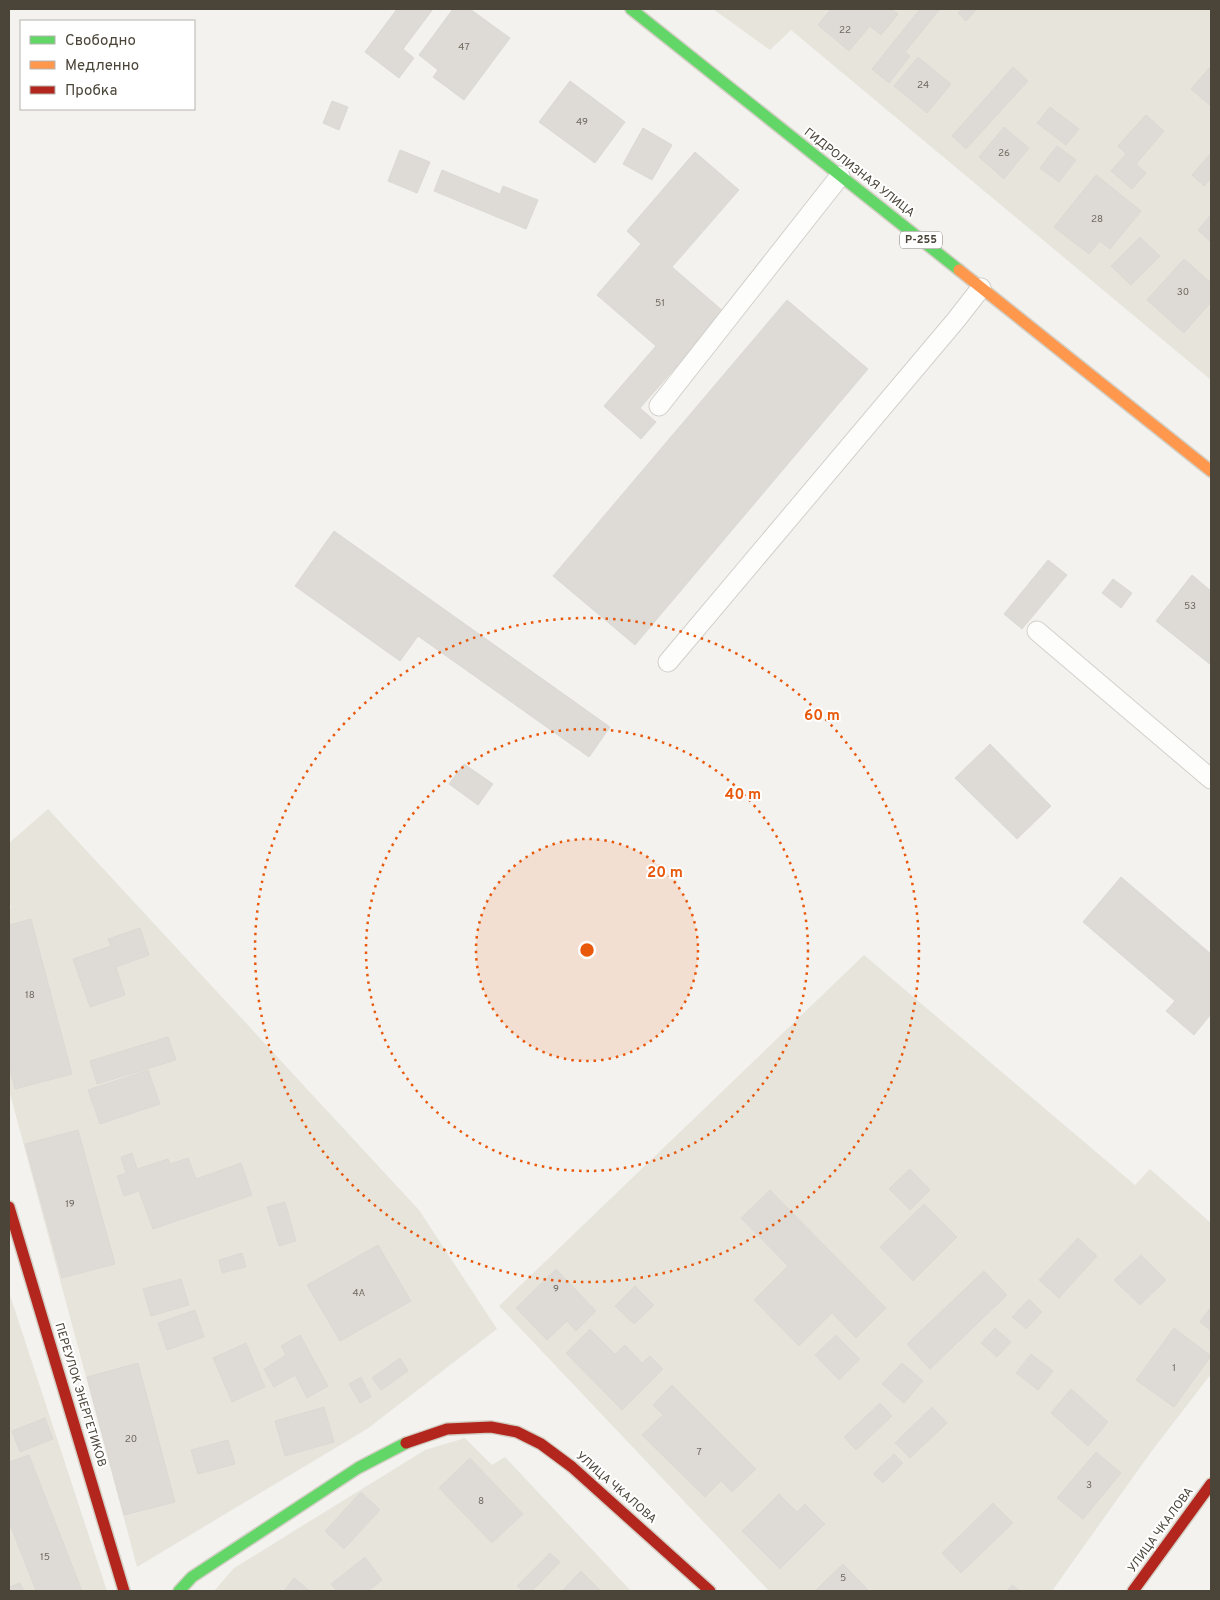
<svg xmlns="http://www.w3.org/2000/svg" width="1220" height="1600" font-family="Overpass,sans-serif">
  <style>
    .residential { fill: #e7e4dc }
    .building { fill: #dedbd6; stroke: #dcd9d4 }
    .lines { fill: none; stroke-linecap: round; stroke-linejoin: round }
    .lane-casing { stroke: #d2d0cb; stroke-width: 21 }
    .fast-casing { stroke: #d3cfc5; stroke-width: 14 }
    .slow-casing { stroke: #d3cfc5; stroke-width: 14 }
    .jam-casing { stroke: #d3cfc5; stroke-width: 14 }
    .lane { stroke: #fdfdfc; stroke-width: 19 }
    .fast { stroke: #63d668; stroke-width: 11 }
    .slow { stroke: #ff974d; stroke-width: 11 }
    .jam { stroke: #b3261e; stroke-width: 11 }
    .ring { fill: none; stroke: #e8590c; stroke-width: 2.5; stroke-dasharray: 2.5 5 }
    .labels { text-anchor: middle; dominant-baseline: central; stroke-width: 4; stroke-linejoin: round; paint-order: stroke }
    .number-label { font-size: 10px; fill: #706a61 }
    .shield { fill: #fff; stroke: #817c74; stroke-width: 1 }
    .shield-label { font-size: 11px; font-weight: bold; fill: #4b4439 }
    .street-label { font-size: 12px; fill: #4b4439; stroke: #fff }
    .centre { fill: #e8590c; stroke: #fff; stroke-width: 2.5 }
    .ring-label { font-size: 15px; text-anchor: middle; font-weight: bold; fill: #e8590c; stroke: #fff; stroke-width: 4; stroke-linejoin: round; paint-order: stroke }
  </style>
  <rect width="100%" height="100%" fill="#f4f2ee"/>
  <g class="residential">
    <polygon points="713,9 1211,9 1211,380 791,30 770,50"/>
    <polygon points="48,809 419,1210 497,1329 367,1429 137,1567 9,1090 9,909 11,908 9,900 9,843"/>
    <polygon points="864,955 1135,1185 1150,1169 1211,1223 1211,1374 1151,1452 1052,1591 769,1591 499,1306"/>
    <polygon points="9,1292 107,1591 9,1591"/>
    <polygon points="465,1438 492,1465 505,1457 631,1591 214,1591 234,1568 425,1450"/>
  </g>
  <g class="building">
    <polygon points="397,9 433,9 403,49 414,58 399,78 365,52"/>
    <polygon points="453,9 470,9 510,38 464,100 433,77 438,70 419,55"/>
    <polygon points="831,9 891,9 898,14 881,35 870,26 849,51 818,25"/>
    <polygon points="920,9 939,10 905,52 910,56 889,83 872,69"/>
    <polygon points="962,9 977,9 966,21 958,13"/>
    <polygon points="918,57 951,84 927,113 894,86"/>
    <polygon points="1211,66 1211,106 1191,89"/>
    <polygon points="1013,67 1028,81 966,149 952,136"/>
    <polygon points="570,81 625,122 595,163 539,122"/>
    <polygon points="332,101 348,107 339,130 323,123"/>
    <polygon points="1050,107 1079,129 1066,145 1037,123"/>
    <polygon points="1146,115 1164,131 1136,164 1146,173 1132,189 1111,171 1126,154 1118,146"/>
    <polygon points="1004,127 1029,148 1004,179 979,157"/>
    <polygon points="643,128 672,145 652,180 623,164"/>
    <polygon points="1057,146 1076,160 1059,182 1040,168"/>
    <polygon points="400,150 430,162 417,193 388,181"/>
    <polygon points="695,152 739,190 672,267 724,312 640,408 656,422 641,439 604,406 656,346 597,295 641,244 627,231"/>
    <polygon points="1211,153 1211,178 1204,186 1192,175"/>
    <polygon points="442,170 500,194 503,186 538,200 526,229 434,191"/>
    <polygon points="1096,175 1141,211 1110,249 1100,241 1089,254 1054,227"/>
    <polygon points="1211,215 1211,242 1198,230"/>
    <polygon points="1140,237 1160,256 1131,285 1111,266"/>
    <polygon points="1184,259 1211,283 1211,302 1184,333 1147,300"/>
    <polygon points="787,300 868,369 635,645 553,576"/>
    <polygon points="334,531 610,727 589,757 418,636 400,661 295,586"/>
    <polygon points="1048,560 1067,575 1022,629 1004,614"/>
    <polygon points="1192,575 1211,591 1211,665 1156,621"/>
    <polygon points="1113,579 1132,593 1121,608 1102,593"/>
    <polygon points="990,744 1051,806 1017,839 955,778"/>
    <polygon points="464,764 493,784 478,805 449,784"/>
    <polygon points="1121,877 1211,954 1211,1014 1194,1035 1166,1011 1175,1001 1083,922"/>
    <polygon points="31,919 72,1074 15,1089 9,1065 9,925"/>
    <polygon points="140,928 149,955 116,967 125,995 90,1007 73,959 111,946 108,939"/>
    <polygon points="168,1037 176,1060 97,1084 90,1061"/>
    <polygon points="148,1070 160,1104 100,1124 88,1090"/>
    <polygon points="78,1130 115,1264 62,1278 25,1144"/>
    <polygon points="132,1153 137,1169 168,1159 170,1164 188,1158 196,1179 241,1163 252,1195 153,1229 139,1191 124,1196 117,1176 126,1173 121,1157"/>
    <polygon points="910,1169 930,1190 910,1210 889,1189"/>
    <polygon points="770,1190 886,1308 856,1338 832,1313 799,1346 754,1300 788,1266 741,1218"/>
    <polygon points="285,1202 296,1241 279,1246 267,1207"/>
    <polygon points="924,1204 957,1237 913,1281 880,1247"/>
    <polygon points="1078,1238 1097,1256 1059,1298 1039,1280"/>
    <polygon points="378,1245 411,1301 340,1341 307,1285"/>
    <polygon points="242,1253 246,1267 222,1273 219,1260"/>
    <polygon points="1141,1255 1166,1280 1140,1305 1114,1280"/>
    <polygon points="556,1269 596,1311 576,1331 567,1321 547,1340 516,1308"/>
    <polygon points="984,1271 1007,1295 930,1369 907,1344"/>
    <polygon points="181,1279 189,1305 151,1316 143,1289"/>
    <polygon points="635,1286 654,1305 634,1324 615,1306"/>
    <polygon points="1029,1299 1042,1312 1026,1329 1012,1317"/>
    <polygon points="1211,1307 1211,1331 1200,1322"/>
    <polygon points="195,1310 204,1337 167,1350 158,1323"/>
    <polygon points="995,1328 1011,1342 997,1357 981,1343"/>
    <polygon points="1174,1328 1211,1356 1174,1407 1136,1380"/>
    <polygon points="590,1329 615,1354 625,1345 642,1363 650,1356 663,1369 622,1410 566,1353"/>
    <polygon points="300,1335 328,1386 307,1398 295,1375 274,1387 264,1369 286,1355 281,1346"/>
    <polygon points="836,1335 860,1359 839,1380 815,1355"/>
    <polygon points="246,1343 265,1387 232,1402 213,1358"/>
    <polygon points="1031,1354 1053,1371 1038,1390 1016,1373"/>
    <polygon points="400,1358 408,1371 381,1390 372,1378"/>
    <polygon points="138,1363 175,1502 124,1515 87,1377"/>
    <polygon points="902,1363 923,1381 904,1403 882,1384"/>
    <polygon points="361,1377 371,1397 360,1403 349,1384"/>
    <polygon points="672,1385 756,1469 732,1492 721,1481 705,1497 642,1435 663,1415 653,1405"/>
    <polygon points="1071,1389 1108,1422 1088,1446 1051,1413"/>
    <polygon points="880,1403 892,1416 856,1450 844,1437"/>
    <polygon points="324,1407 334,1442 285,1456 275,1421"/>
    <polygon points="932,1407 947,1423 910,1458 895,1443"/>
    <polygon points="45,1418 53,1439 20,1452 12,1431"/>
    <polygon points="228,1440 235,1464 198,1474 191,1450"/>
    <polygon points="1096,1452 1121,1473 1083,1519 1057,1498"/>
    <polygon points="894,1454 903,1463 883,1483 873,1474"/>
    <polygon points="29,1455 82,1591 36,1591 9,1522 9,1462"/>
    <polygon points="470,1458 523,1514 492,1543 439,1488"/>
    <polygon points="361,1492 380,1510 344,1549 325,1531"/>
    <polygon points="779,1494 797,1512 805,1504 825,1524 780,1569 742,1531"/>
    <polygon points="993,1503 1013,1523 961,1573 942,1553"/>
    <polygon points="550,1553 560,1562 532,1591 523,1591 517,1586"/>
    <polygon points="365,1557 382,1580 368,1591 337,1591 331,1584"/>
    <polygon points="843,1564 869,1591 815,1591"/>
    <polygon points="581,1571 601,1591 562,1591"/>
    <polygon points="294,1578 310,1591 284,1591"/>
    <polygon points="20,1583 24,1591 9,1591 9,1587"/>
    <polygon points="1012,1585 1020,1591 1007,1591"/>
  </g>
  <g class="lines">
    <defs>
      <g id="lane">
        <polyline points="659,406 840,176"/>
        <polyline points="1037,631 1211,779"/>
        <polyline points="668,662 956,320 981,288"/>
      </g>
      <g id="fast">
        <polyline points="631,9 959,270"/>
        <polyline points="179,1591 192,1577 358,1468 406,1443"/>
      </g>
      <polyline id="slow" points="959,270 1211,471"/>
      <g id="jam">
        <polyline points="9,1207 124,1591"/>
        <polyline points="406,1443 447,1429 491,1427 517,1432 541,1444 572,1467 710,1591"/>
        <polyline points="1133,1591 1211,1484"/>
      </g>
    </defs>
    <use href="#lane" class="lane-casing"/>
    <use href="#fast" class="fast-casing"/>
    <use href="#slow" class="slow-casing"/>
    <use href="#jam" class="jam-casing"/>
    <use href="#lane" class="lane"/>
    <use href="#fast" class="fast"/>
    <use href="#slow" class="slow"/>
    <use href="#jam" class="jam"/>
  </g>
  <circle cx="587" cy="950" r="111" fill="#e8590c" fill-opacity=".12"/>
  <g class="ring">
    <circle cx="587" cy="950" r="111"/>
    <circle cx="587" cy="950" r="221"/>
    <circle cx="587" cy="950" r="332"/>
  </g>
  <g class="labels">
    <g class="number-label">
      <text x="845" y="30">22</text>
      <text x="464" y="47">47</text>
      <text x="923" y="85">24</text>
      <text x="582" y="122">49</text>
      <text x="1004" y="153">26</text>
      <text x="1097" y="219">28</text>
      <text x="1183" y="292">30</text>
      <text x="660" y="303">51</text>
      <text x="1190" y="606">53</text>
      <text x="30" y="995">18</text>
      <text x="70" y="1204">19</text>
      <text x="556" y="1289">9</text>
      <text x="359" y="1293">4А</text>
      <text x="1174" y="1368">1</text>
      <text x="131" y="1439">20</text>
      <text x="699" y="1452">7</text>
      <text x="1089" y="1485">3</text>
      <text x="481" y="1501">8</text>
      <text x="45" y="1557">15</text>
      <text x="843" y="1578">5</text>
    </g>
    <rect class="shield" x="900" y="231.5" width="42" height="17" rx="4"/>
    <g class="shield-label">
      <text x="921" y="240">Р-255</text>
    </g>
    <g class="street-label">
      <text transform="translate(859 173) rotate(38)">ГИДРОЛИЗНАЯ УЛИЦА</text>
      <text transform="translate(80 1395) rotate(73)">ПЕРЕУЛОК ЭНЕРГЕТИКОВ</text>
      <text transform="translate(616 1488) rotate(41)">УЛИЦА ЧКАЛОВА</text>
      <text transform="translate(1161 1530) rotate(-54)">УЛИЦА ЧКАЛОВА</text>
    </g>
  </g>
  <circle cx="587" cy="950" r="8" class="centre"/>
  <g class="ring-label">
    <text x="822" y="720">60 m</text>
    <text x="743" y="799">40 m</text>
    <text x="665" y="877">20 m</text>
  </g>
  <rect width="1220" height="1600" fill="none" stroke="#4b4439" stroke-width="20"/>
  <rect x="20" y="20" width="175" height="90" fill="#ffffff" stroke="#b7b4b0"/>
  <rect x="30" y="36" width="25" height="8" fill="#63d668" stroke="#b7b4b0"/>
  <text x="65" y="45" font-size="15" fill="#4b4439">Свободно</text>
  <rect x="30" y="61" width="25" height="8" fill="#ff974d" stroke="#b7b4b0"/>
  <text x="65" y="70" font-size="15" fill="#4b4439">Медленно</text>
  <rect x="30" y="86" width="25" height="8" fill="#b3261e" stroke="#b7b4b0"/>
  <text x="65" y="95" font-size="15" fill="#4b4439">Пробка</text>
</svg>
